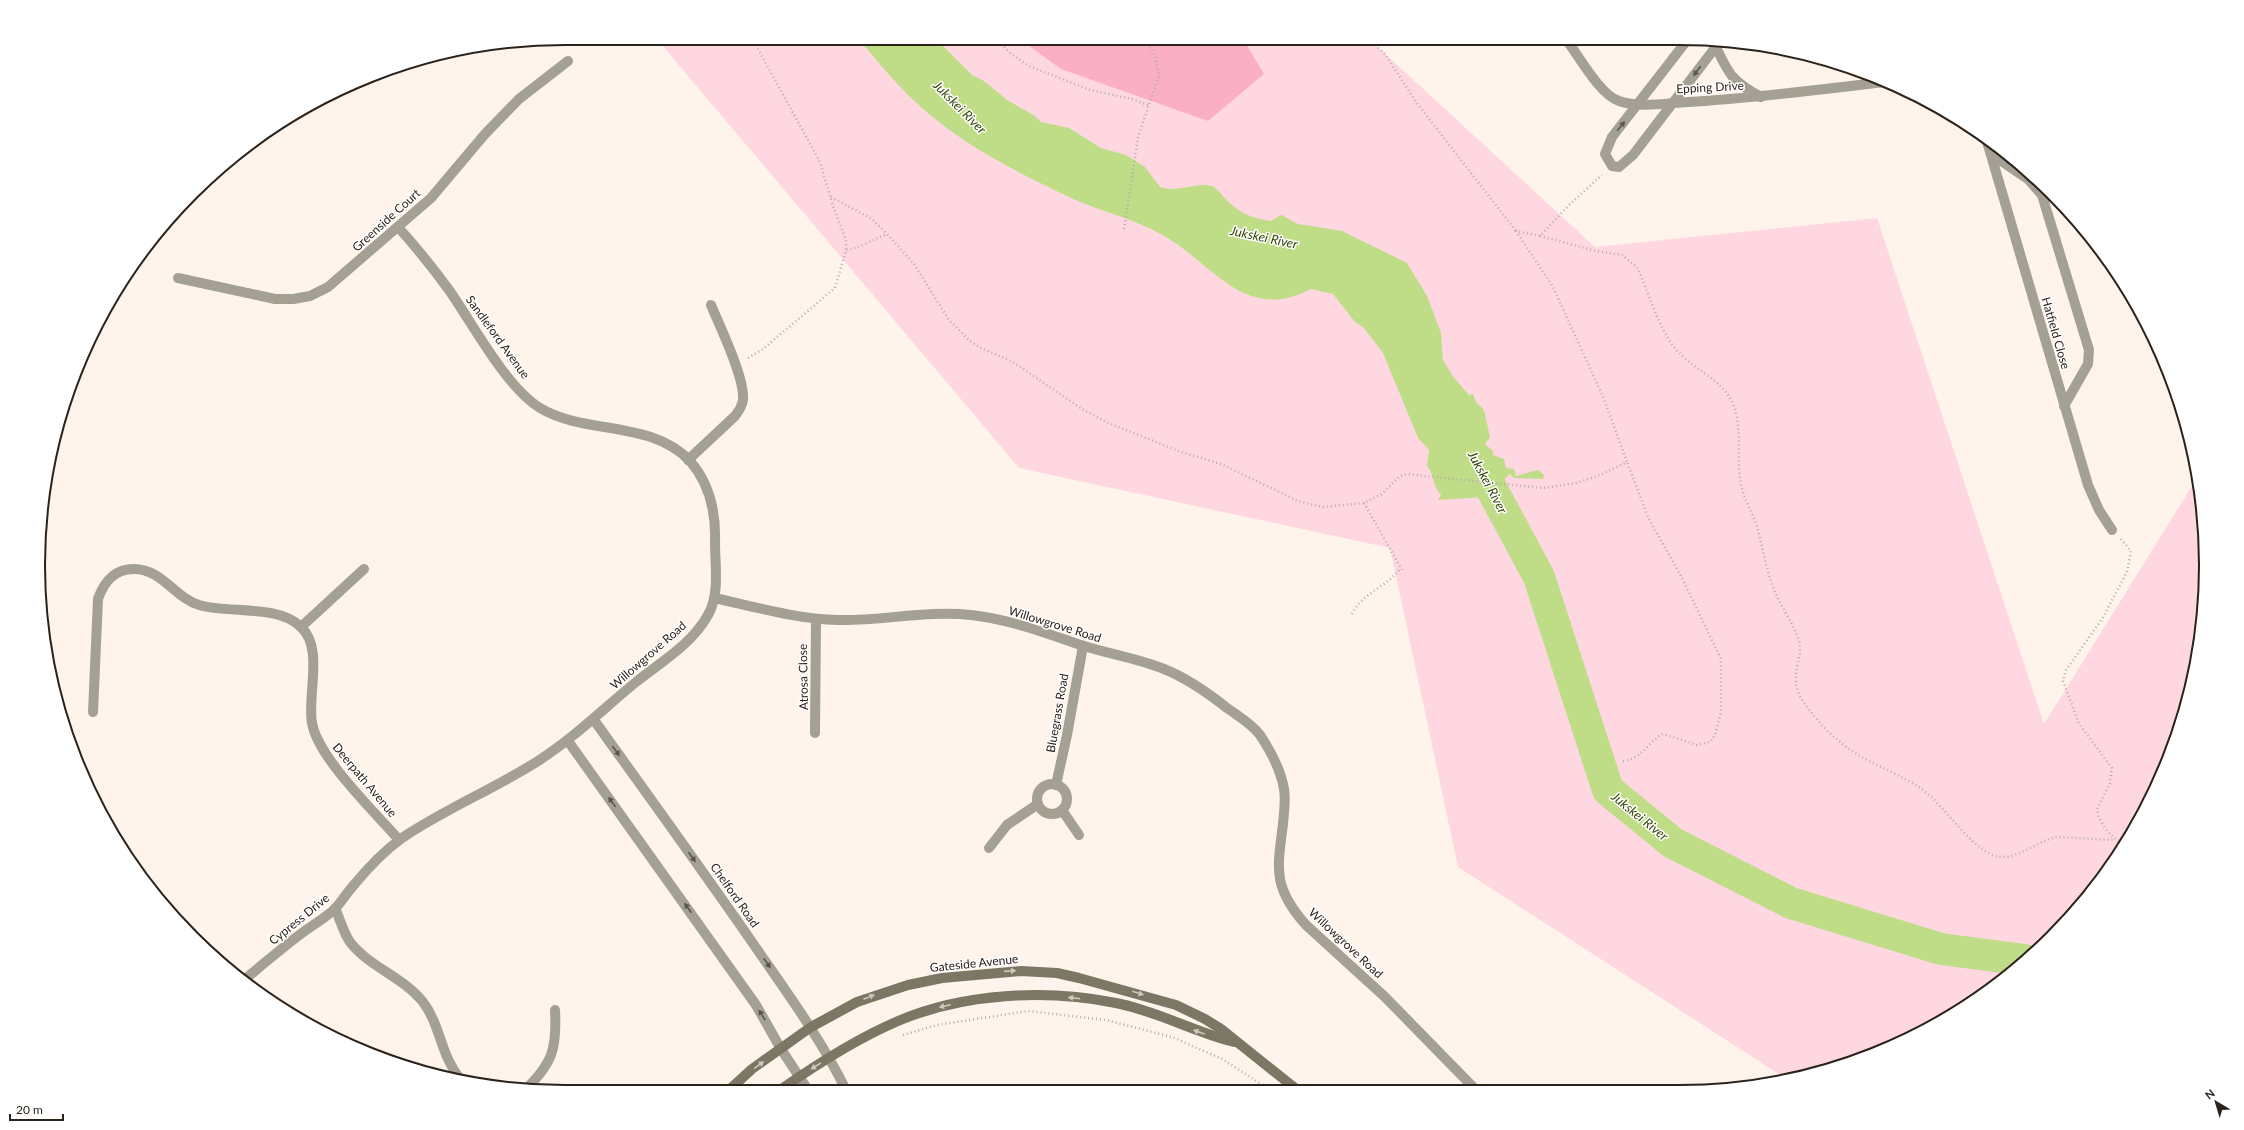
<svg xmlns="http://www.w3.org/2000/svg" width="2244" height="1130" font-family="Lato,sans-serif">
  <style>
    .green { fill: #ffd7e1 }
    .forest { fill: #faafc5 }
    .water { fill: #bfdc87 }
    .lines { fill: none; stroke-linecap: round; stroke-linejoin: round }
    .river { stroke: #bfdc87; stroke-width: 32 }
    .path { stroke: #b7ada5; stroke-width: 2.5; stroke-dasharray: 1 3; stroke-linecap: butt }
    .street { stroke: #a4a093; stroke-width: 10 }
    .secondary { stroke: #7c7764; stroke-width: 10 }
    .oneway { fill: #5b544a }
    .oneway2 { fill: #cbc9c1 }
    .labels { text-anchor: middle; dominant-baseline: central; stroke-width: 3; stroke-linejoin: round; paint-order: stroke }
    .street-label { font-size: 12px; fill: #2b221a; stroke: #fff }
    .water-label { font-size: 13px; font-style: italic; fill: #364708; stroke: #fff }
    .rim { fill: none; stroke: #2b221a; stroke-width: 2 }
  </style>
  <rect width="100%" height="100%" fill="#fef4eb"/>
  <polygon class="green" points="656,38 1369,39 1595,247 1877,218 2044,724 2197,478 2201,496 2205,599 2188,701 2152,798 2075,912 2000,983 1881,1052 1785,1078 1458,867 1390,548 1019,468"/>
  <polygon class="forest" points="1018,38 1243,39 1264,74 1208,121 1061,69"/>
  <path class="water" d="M858 38H935L972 75 984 81 1007 100 1035 116 1041 122 1069 128 1101 148 1126 155 1145 167 1160 187C1178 193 1197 182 1212 186 1219 189 1225 200 1232 205 1243 215 1257 219 1271 221L1281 215 1298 224 1342 231 1407 263 1427 296 1441 333 1443 360 1452 375 1469 395 1473 394 1476 402 1484 410 1490 437 1485 444 1493 451V455L1504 459 1506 468 1514 469 1516 476 1538 470 1544 475 1543 479 1514 478 1510 474 1502 481 1504 492H1502V496L1438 500 1441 495C1432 484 1435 476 1427 466L1429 450 1418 438 1383 353 1364 328 1355 322 1333 294 1311 289C1244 324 1213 263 1161 234 1132 218 1099 211 1069 197 1010 169 955 141 908 95 890 77 874 57 858 38Z"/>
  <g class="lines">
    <polyline class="river" points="1475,458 1539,577 1608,790 1673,843 1791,903 1941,949 2025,960"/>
    <g class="path">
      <polyline points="752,38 820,162 833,206 846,240 846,250"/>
      <polyline points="996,38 1011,54 1029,66 1090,90 1132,99 1150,106"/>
      <polyline points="1298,39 1307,42 1324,39"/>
      <polyline points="1365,39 1373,43 1385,54 1416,102 1516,231"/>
      <polyline points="831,197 872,219 887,234"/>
      <polyline points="1124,229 1138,137 1159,75 1155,55 1143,39"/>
      <path d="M1540 236 1596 251 1622 255 1637 267C1648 291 1658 326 1674 347 1692 371 1725 378 1735 409 1742 433 1736 460 1741 485 1744 499 1752 512 1757 526 1763 548 1766 571 1775 592 1781 607 1793 623 1798 638 1806 661 1784 676 1805 704 1819 724 1838 743 1860 756 1881 768 1903 776 1923 790 1946 806 1976 859 2005 857 2024 855 2039 840 2057 837L2115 840"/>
      <path d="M748 358 763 349 835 288 846 250C855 250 877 238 887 234L914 264 949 320 970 341 981 348 1013 362 1082 409 1106 422 1181 452 1221 464 1298 501 1323 507 1364 503 1382 494 1400 476 1406 474 1543 488 1576 483 1598 476 1627 462 1604 399 1553 287 1516 231 1540 236 1570 204 1602 175"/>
      <polyline points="1364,503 1402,570"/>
      <path d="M2121 539 2131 551 2127 572 2102 619 2066 670 2063 681 2079 724 2112 768 2110 783 2097 809C2099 822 2110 838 2122 842"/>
      <path d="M1352 614C1361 594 1388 586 1401 568"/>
      <path d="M1623 761C1644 758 1647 742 1663 734L1697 745 1710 742 1715 735 1721 712V659L1682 578 1648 517 1627 462"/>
      <polyline points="903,1035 937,1025 1028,1011 1106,1020 1172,1037 1222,1059 1269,1089"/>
    </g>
    <g class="street">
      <path d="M1566 39C1578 55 1600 95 1619 101 1639 108 1667 103 1688 102 1754 98 1819 90 1884 82"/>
      <polyline points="1688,39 1612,137 1605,154 1612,166 1619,167 1633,155 1721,40"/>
      <path d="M1716 47C1729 75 1733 82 1761 97"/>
      <polyline points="1986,138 2088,485 2099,510 2112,530"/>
      <polyline points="1991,154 2028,179 2042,195 2089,350 2088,364 2064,406"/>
      <polyline points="178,278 275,299 293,299 310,296 328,287 431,198 485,134 519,99 568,61"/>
      <path d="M688 460 735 416C739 411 742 406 743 400 745 378 720 327 711 305"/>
      <path d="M715 598C755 607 797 619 838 620 883 621 927 610 971 615 1009 619 1045 633 1081 645 1108 654 1137 658 1164 669 1187 678 1208 693 1227 708 1238 716 1252 724 1260 735 1270 750 1281 771 1284 789 1286 800 1284 812 1283 824 1277 870 1273 888 1306 925L1385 997 1474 1088"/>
      <polyline points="301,627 364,569"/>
      <path d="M93 712 98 599C104 582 114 569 134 569 162 569 175 598 199 605 228 614 278 604 301 627 324 648 307 695 312 723 318 758 375 812 399 840"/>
      <path d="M594 720C647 794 700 867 752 942 785 990 820 1037 846 1090"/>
      <polyline points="815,733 816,619"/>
      <polyline points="568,741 756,1005 781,1049 808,1090"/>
      <circle cx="1052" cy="799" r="15"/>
      <polyline points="1056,785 1067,735 1083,646"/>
      <polyline points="1062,810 1079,835"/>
      <polyline points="989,848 1007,825 1038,804"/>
      <path d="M335 908C340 919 343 932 350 942 368 966 403 977 423 1002 441 1026 440 1054 460 1079"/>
      <path d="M244 980C263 964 282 948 302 933 313 925 325 918 335 909 341 902 347 893 353 886 367 869 384 851 402 838 445 809 494 789 538 761 574 738 603 709 636 682 661 662 692 644 708 615 720 594 715 566 715 542 716 513 710 484 690 461 652 420 585 435 540 408 505 386 473 324 449 290 433 268 416 247 398 227"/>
      <path d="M525 1090C553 1063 557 1048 555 1010"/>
    </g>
    <g class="secondary">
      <polyline points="729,1090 752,1069 811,1027 857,1002 908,985 942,978 1021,971 1057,973 1079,978 1176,1005 1205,1019 1221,1029 1296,1089"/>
      <path d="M780 1090C817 1064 856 1039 898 1021 964 993 1046 989 1116 1003 1157 1011 1194 1032 1234 1042"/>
    </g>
  </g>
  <defs><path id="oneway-solid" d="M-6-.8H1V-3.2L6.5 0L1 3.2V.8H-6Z"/></defs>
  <g class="oneway">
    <use href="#oneway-solid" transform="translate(1697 71) rotate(127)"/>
    <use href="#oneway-solid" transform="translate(1621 126) rotate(-51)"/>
    <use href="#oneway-solid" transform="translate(616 751) rotate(54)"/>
    <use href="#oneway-solid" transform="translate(612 802) rotate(-126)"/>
    <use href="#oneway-solid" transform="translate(692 857) rotate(54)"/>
    <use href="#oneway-solid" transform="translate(688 908) rotate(-125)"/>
    <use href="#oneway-solid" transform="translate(767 963) rotate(55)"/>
    <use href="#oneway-solid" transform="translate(762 1015) rotate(-122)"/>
  </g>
  <g class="oneway2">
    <use href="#oneway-solid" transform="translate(1010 971) rotate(-4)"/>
    <use href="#oneway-solid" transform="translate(1138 993) rotate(17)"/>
    <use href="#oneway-solid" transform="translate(869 997) rotate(-22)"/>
    <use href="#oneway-solid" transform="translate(1074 998) rotate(-173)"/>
    <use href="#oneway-solid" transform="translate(945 1006) rotate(168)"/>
    <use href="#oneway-solid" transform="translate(1199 1032) rotate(-160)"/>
    <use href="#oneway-solid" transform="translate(759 1065) rotate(-36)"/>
    <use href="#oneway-solid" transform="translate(816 1066) rotate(148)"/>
  </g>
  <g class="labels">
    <g class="street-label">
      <text transform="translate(1710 87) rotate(-3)">Epping Drive</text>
      <text transform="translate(386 220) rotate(-42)">Greenside Court</text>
      <text transform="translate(2056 333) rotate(74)">Hatfield Close</text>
      <text transform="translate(498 337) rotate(54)">Sandleford Avenue</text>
      <text transform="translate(1055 624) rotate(17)">Willowgrove Road</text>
      <text transform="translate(648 655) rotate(-41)">Willowgrove Road</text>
      <text transform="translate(803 677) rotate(-91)">Atrosa Close</text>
      <text transform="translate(1057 713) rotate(-80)">Bluegrass Road</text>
      <text transform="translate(365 780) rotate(50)">Deerpath Avenue</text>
      <text transform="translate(735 895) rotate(55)">Chelford Road</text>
      <text transform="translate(299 919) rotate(-39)">Cypress Drive</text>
      <text transform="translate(1346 943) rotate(43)">Willowgrove Road</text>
      <text transform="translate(974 963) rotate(-6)">Gateside Avenue</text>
    </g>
    <g class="water-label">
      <text transform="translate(960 107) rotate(45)">Jukskei River</text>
      <text transform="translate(1264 237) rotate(12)">Jukskei River</text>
      <text transform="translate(1488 482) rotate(62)">Jukskei River</text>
      <text transform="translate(1640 816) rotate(39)">Jukskei River</text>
    </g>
  </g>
  <path d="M0 0H2244V1130H0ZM565 45H1679A520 520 0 0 1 2199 565V565A520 520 0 0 1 1679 1085H565A520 520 0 0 1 45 565V565A520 520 0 0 1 565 45Z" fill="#fff" fill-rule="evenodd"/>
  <path class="rim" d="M565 45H1679A520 520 0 0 1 2199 565V565A520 520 0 0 1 1679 1085H565A520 520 0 0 1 45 565V565A520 520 0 0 1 565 45Z"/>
  <g transform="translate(2216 1102) rotate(322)" stroke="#ffffff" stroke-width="3" paint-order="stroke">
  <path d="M0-3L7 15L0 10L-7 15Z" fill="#2b221a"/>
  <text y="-6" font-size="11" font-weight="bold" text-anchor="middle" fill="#2b221a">N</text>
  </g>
  <path d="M10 1114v6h53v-6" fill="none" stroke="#2b221a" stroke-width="2"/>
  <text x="16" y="1114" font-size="12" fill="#2b221a" stroke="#ffffff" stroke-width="3" paint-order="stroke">20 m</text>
</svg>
